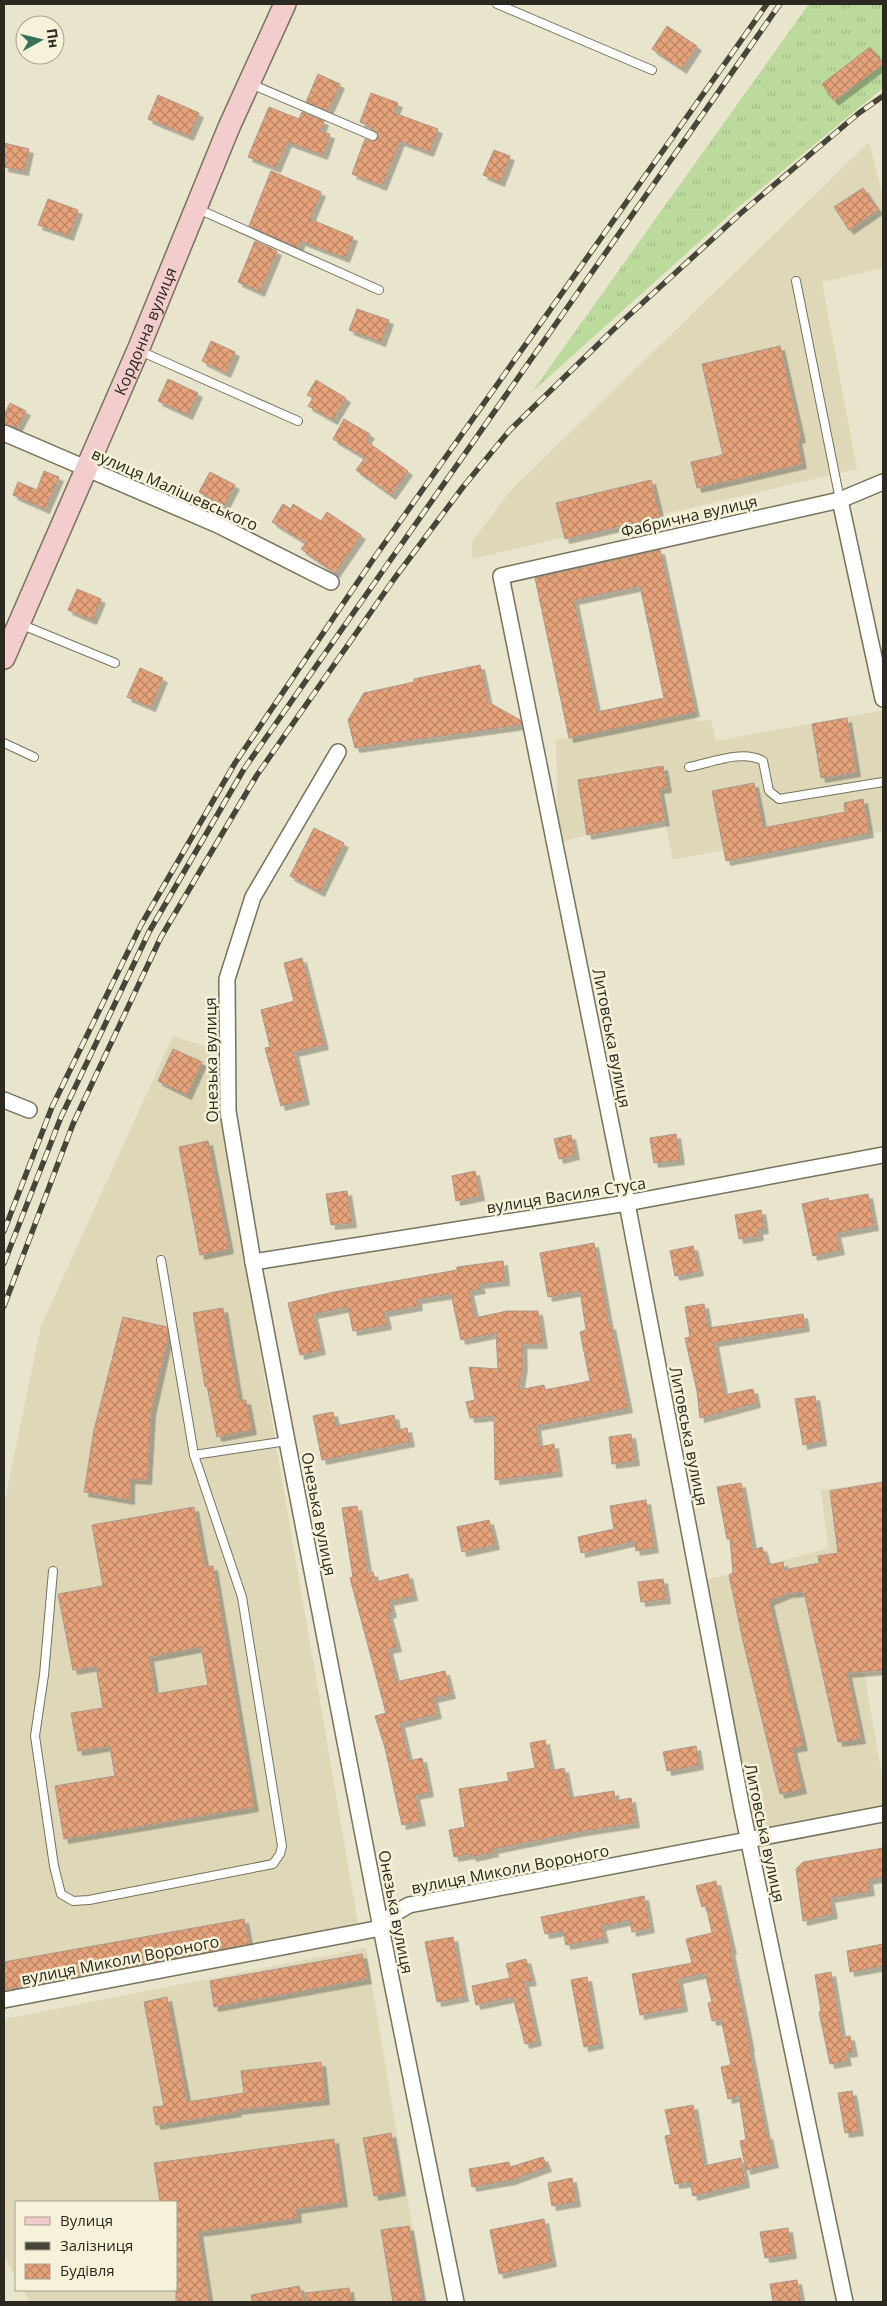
<svg xmlns="http://www.w3.org/2000/svg" width="887" height="2306" font-family="'Open Sans',sans-serif">
  <style>
    .built { fill: #ded8b9 }
    .grass { fill: url(#grass-tufts) }
    .building { fill: url(#building-cross-hatch); stroke: #ae9689; fill-rule: evenodd; filter: url(#shadow) }
    .lines { fill: none; stroke-linecap: round; stroke-linejoin: round }
    .lane-casing { stroke: #76725b; stroke-width: 10 }
    .street-casing { stroke: #76725b; stroke-width: 18 }
    .secondary-casing { stroke: #76725b; stroke-width: 24 }
    .lane { stroke: #fff; stroke-width: 8 }
    .street { stroke: #fff; stroke-width: 15 }
    .secondary { stroke: #f3ccce; stroke-width: 21 }
    .rail-casing { stroke: #474539; stroke-width: 5.5 }
    .rail { stroke: #f6f2d9; stroke-width: 4; stroke-dasharray: 11; stroke-linecap: butt }
    .labels { text-anchor: middle; dominant-baseline: central; stroke-width: 5; stroke-linejoin: round; paint-order: stroke }
    .street-label { font-size: 16px; fill: #2b2920; stroke: #f6f2d9 }
  </style>
  <defs>
    <pattern id="grass-tufts" width="24" height="20" patternUnits="userSpaceOnUse" patternTransform="scale(1.25)"><rect width="24" height="20" fill="#bcda9c"/><path d="M3 7l-1-3M5 7V3M7 7l1-3M15 17l-1-3M17 17v-4M19 17l1-3" fill="none" stroke="#a2bb86"/></pattern>
    <pattern id="building-cross-hatch" width="8" height="8" patternUnits="userSpaceOnUse" patternTransform="scale(1.25)"><rect width="8" height="8" fill="#e6a37b"/><path d="M0 0l8 8M0 8l8-8" fill="none" stroke="#bb8564"/></pattern>
    <filter id="shadow"><feDropShadow dx="4.5" dy="4.5" stdDeviation="0" flood-color="#0004"/></filter>
  </defs>
  <rect width="100%" height="100%" fill="#e9e5cc"/>
  <g class="built">
    <polygon points="869,142 883,196 883,268 822,282 857,469 472,559 472,542 511,490"/>
    <polygon points="883,710 883,831 726,861 724,850 673,860 665,821 587,835 558,843 556,740 695,712 697,722 711,719 716,741"/>
    <polygon points="173,1036 208,1047 358,1923 4,1998 4,1504 41,1326"/>
    <polygon points="883,1481 883,1668 864,1672 883,1782 883,1811 751,1837 700,1581 768,1565 828,1548 821,1490"/>
    <polygon points="366,1948 425,2302 30,2302 23,2290 176,2290 176,2202 16,2202 16,2278 4,2256 4,2019"/>
  </g>
  <polygon class="grass" points="809,4 883,4 883,88 736,209 532,392"/>
  <g class="building">
    <polygon points="667,26 697,46 682,69 652,49"/>
    <polygon points="870,47 883,64 834,101 822,84"/>
    <polygon points="318,74 340,84 328,111 306,102"/>
    <polygon points="371,93 398,103 394,113 438,129 429,152 400,141 382,186 352,174 365,139 373,142 378,138 378,133 370,128 370,126 360,122"/>
    <polygon points="158,95 199,113 189,136 148,119"/>
    <polygon points="269,107 299,119 302,112 324,121 320,131 330,134 323,155 287,142 276,168 248,157"/>
    <polygon points="4,143 29,149 24,171 4,167"/>
    <polygon points="494,150 510,156 500,182 483,175"/>
    <polygon points="271,171 321,192 310,219 353,237 345,258 301,241 298,248 249,226"/>
    <polygon points="863,188 878,210 849,230 834,207"/>
    <polygon points="48,199 78,210 69,236 38,225"/>
    <polygon points="255,241 277,251 260,292 238,282"/>
    <polygon points="357,309 389,320 381,342 349,330"/>
    <polygon points="211,341 235,352 226,373 202,361"/>
    <polygon points="780,346 801,438 797,439 802,464 697,488 691,462 723,455 702,364"/>
    <polygon points="168,379 198,393 188,415 158,401"/>
    <polygon points="316,380 346,398 333,420 308,406 313,398 307,395"/>
    <polygon points="10,403 26,411 17,428 4,424 4,415"/>
    <polygon points="344,419 370,434 366,441 408,471 391,495 356,470 365,458 333,439"/>
    <polygon points="44,471 59,477 45,509 13,495 18,482 37,490"/>
    <polygon points="210,472 235,485 224,506 199,492"/>
    <polygon points="651,480 660,517 565,539 556,503"/>
    <polygon points="283,504 291,509 293,504 321,521 327,512 361,535 335,573 301,549 306,543 272,522"/>
    <path d="M660 550 695 712 569 738 535 578ZM640 586 664 698 597 712 574 600Z"/>
    <polygon points="77,589 101,599 92,620 68,610"/>
    <polygon points="480,665 488,702 520,720 521,725 355,748 348,720 364,693 414,682 414,679"/>
    <polygon points="140,668 163,678 151,707 127,697"/>
    <polygon points="847,718 856,772 821,778 812,724"/>
    <polygon points="663,766 667,788 659,789 665,821 587,835 578,780"/>
    <polygon points="754,783 763,828 845,812 844,803 863,799 869,833 726,861 712,791"/>
    <polygon points="314,828 344,843 320,892 290,876"/>
    <polygon points="302,958 324,1045 294,1052 305,1100 281,1106 265,1048 270,1047 261,1010 294,1001 284,963"/>
    <polygon points="173,1049 202,1062 187,1095 158,1081"/>
    <polygon points="676,1134 680,1160 654,1163 650,1138"/>
    <polygon points="571,1135 575,1155 559,1159 554,1139"/>
    <polygon points="208,1141 229,1249 200,1255 179,1147"/>
    <polygon points="475,1171 480,1196 456,1201 452,1176"/>
    <polygon points="347,1191 352,1223 331,1225 326,1194"/>
    <polygon points="868,1194 874,1226 836,1233 840,1250 813,1256 802,1204 828,1198 829,1201"/>
    <polygon points="761,1210 764,1229 758,1230 759,1236 739,1239 735,1215"/>
    <polygon points="594,1243 609,1326 611,1325 628,1408 536,1426 539,1447 554,1444 558,1472 495,1480 494,1416 470,1418 466,1402 475,1400 469,1367 498,1369 496,1333 461,1340 451,1294 417,1299 418,1306 384,1312 387,1325 353,1331 348,1307 313,1314 321,1350 300,1355 288,1303 334,1292 457,1270 457,1267 503,1261 505,1281 479,1284 481,1289 469,1291 475,1318 507,1311 538,1311 543,1344 522,1344 523,1364 519,1390 544,1385 545,1390 590,1381 580,1332 586,1330 580,1291 548,1297 540,1253"/>
    <polygon points="693,1246 699,1271 675,1276 670,1251"/>
    <polygon points="704,1304 708,1328 803,1314 805,1327 714,1342 724,1395 753,1389 756,1403 700,1418 697,1391 685,1338 690,1337 685,1307"/>
    <polygon points="223,1308 239,1401 246,1400 252,1430 217,1437 207,1386 205,1387 193,1313"/>
    <polygon points="123,1317 167,1327 168,1337 151,1411 147,1480 130,1479 130,1500 84,1492 94,1430"/>
    <polygon points="815,1396 822,1441 803,1445 795,1399"/>
    <polygon points="333,1412 336,1426 394,1415 397,1430 407,1428 410,1442 322,1460 313,1416"/>
    <polygon points="631,1434 635,1461 612,1464 609,1437"/>
    <polygon points="883,1482 883,1670 847,1673 861,1739 838,1742 804,1592 788,1593 769,1601 803,1746 792,1748 802,1789 780,1794 743,1641 729,1575 733,1573 730,1539 727,1539 717,1487 741,1483 753,1550 762,1547 768,1565 783,1562 784,1570 819,1563 818,1556 838,1553 830,1491"/>
    <polygon points="646,1500 654,1548 636,1551 634,1541 581,1553 578,1537 614,1529 610,1506"/>
    <polygon points="357,1506 368,1574 373,1572 376,1582 408,1574 413,1596 389,1601 392,1613 388,1614 397,1647 388,1649 396,1682 445,1671 451,1694 433,1698 437,1714 400,1723 409,1761 422,1758 429,1792 415,1795 421,1821 402,1825 385,1748 375,1716 386,1713 350,1578 353,1577 342,1508"/>
    <path d="M194 1507 205 1567 213 1566 254 1807 64 1839 55 1786 115 1776 110 1746 78 1751 71 1713 103 1708 96 1666 73 1670 58 1594 103 1586 92 1525ZM201 1647 208 1685 155 1694 149 1657Z"/>
    <polygon points="489,1520 495,1545 462,1552 457,1527"/>
    <polygon points="663,1579 666,1599 641,1602 638,1582"/>
    <polygon points="545,1740 551,1771 564,1768 570,1798 614,1791 615,1801 631,1798 635,1823 577,1832 493,1849 494,1852 472,1857 471,1854 454,1857 449,1830 465,1827 459,1789 509,1781 507,1773 535,1768 530,1743"/>
    <polygon points="696,1746 699,1765 667,1771 663,1752"/>
    <polygon points="883,1848 883,1877 868,1880 870,1891 830,1898 833,1914 803,1921 796,1869 803,1862"/>
    <polygon points="716,1881 732,1950 730,1950 750,2047 749,2048 766,2135 768,2135 774,2163 746,2170 740,2141 746,2140 739,2096 728,2099 721,2067 731,2065 721,2019 712,2021 708,2003 712,2002 705,1973 678,1979 683,2007 640,2015 632,1974 692,1963 686,1939 712,1933 706,1905 702,1907 696,1886"/>
    <polygon points="644,1896 650,1928 632,1932 630,1920 601,1926 604,1938 566,1945 563,1931 545,1934 541,1917"/>
    <polygon points="244,1919 249,1944 4,1990 4,1962"/>
    <polygon points="453,1937 464,1997 437,2002 425,1942"/>
    <polygon points="883,1944 883,1966 850,1972 847,1951"/>
    <polygon points="362,1954 367,1979 214,2007 210,1981"/>
    <polygon points="526,1959 532,1981 524,1982 537,2041 525,2044 513,1997 476,2005 472,1986 510,1978 506,1964"/>
    <polygon points="831,1972 842,2038 850,2036 853,2052 845,2053 847,2061 830,2064 819,2012 821,2011 815,1975"/>
    <polygon points="587,1977 599,2044 584,2047 571,1980"/>
    <polygon points="167,1997 187,2102 244,2093 241,2071 321,2062 325,2100 236,2110 237,2112 156,2125 153,2107 164,2106 144,2002"/>
    <polygon points="852,2091 859,2131 845,2133 838,2093"/>
    <polygon points="693,2105 704,2166 741,2158 745,2183 693,2196 690,2182 675,2184 665,2136 671,2135 665,2110"/>
    <polygon points="391,2133 401,2191 374,2196 363,2138"/>
    <polygon points="334,2139 343,2202 296,2209 297,2218 198,2232 209,2302 176,2302 176,2202 160,2202 154,2163"/>
    <polygon points="543,2157 547,2167 511,2180 472,2187 469,2169 509,2162 510,2167"/>
    <polygon points="572,2178 576,2202 552,2206 548,2183"/>
    <polygon points="544,2219 552,2262 499,2274 490,2230"/>
    <polygon points="409,2226 422,2302 393,2302 381,2230"/>
    <polygon points="788,2228 792,2254 765,2258 760,2232"/>
    <polygon points="797,2280 801,2302 773,2302 770,2284"/>
    <polygon points="299,2286 304,2302 252,2302 251,2295"/>
    <polygon points="349,2288 351,2302 306,2302 305,2293"/>
  </g>
  <g class="lines">
    <defs>
      <g id="lane">
        <polyline points="497,4 652,70"/>
        <polyline points="251,84 373,136"/>
        <polyline points="198,209 379,290"/>
        <polyline points="796,281 840,500"/>
        <polyline points="140,351 298,421"/>
        <polyline points="20,624 115,663"/>
        <polyline points="4,743 34,757"/>
        <path d="M689 767C710 763 743 749 763 761L769 791 779 799 883 782"/>
        <polyline points="194,1455 287,1441"/>
        <polyline points="53,1571 44,1675 35,1736 54,1866 61,1894 73,1901 89,1900 273,1864 280,1854 282,1846 242,1597 194,1455 161,1260"/>
      </g>
      <g id="street">
        <polyline points="4,433 218,525 331,582"/>
        <polyline points="840,500 883,699"/>
        <polyline points="338,752 253,897 227,979 228,1111 253,1262 287,1441 381,1928 456,2302"/>
        <polyline points="4,1100 29,1110"/>
        <polyline points="253,1262 627,1203 883,1155"/>
        <polyline points="4,2000 381,1928 392,1915 409,1905 883,1814"/>
        <polyline points="845,2302 742,1809 627,1203 501,576 840,500 883,482"/>
      </g>
      <g id="secondary">
        <path id="s1" d="M4 658 138 350 229 127 285 4"/>
      </g>
    </defs>
    <use href="#lane" class="lane-casing"/>
    <use href="#street" class="street-casing"/>
    <use href="#secondary" class="secondary-casing"/>
    <use href="#lane" class="lane"/>
    <use href="#street" class="street"/>
    <use href="#secondary" class="secondary"/>
    <defs>
      <g id="rail">
        <polyline points="4,1231 52,1107 141,925 235,763 372,561 767,4"/>
        <polyline points="4,1263 61,1117 149,932 244,769 780,4"/>
        <polyline points="4,1306 73,1124 161,937 257,775 394,579 463,487 510,430 614,329 741,213 859,113 883,96"/>
      </g>
    </defs>
    <use href="#rail" class="rail-casing"/>
    <use href="#rail" class="rail"/>
  </g>
  <g class="labels">
    <g class="street-label">
      <text stroke="none"><textPath href="#s1" startOffset="356">Кордонна вулиця</textPath></text>
      <text transform="translate(175 489) rotate(24)">вулиця Малішевського</text>
      <text transform="translate(689 516) rotate(-13)">Фабрична вулиця</text>
      <text transform="translate(612 1038) rotate(79)">Литовська вулиця</text>
      <text transform="translate(211 1060) rotate(-91)">Онезька вулиця</text>
      <text transform="translate(566 1195) rotate(-9)">вулиця Василя Стуса</text>
      <text transform="translate(689 1436) rotate(79)">Литовська вулиця</text>
      <text transform="translate(319 1514) rotate(79)">Онезька вулиця</text>
      <text transform="translate(765 1833) rotate(78)">Литовська вулиця</text>
      <text transform="translate(510 1869) rotate(-11)">вулиця Миколи Вороного</text>
      <text transform="translate(396 1912) rotate(79)">Онезька вулиця</text>
      <text transform="translate(120 1960) rotate(-11)">вулиця Миколи Вороного</text>
    </g>
  </g>
  <rect width="887" height="2306" fill="none" stroke="#2b2920" stroke-width="10"/>
  <rect x="15" y="2201" width="162" height="90" fill="#f6f2d9" stroke="#a5a28f"/>
  <rect x="25" y="2217" width="25" height="8" fill="#f3ccce" stroke="#a5a28f"/>
  <text x="60" y="2226" font-size="15" fill="#2b2920">Вулиця</text>
  <rect x="25" y="2242" width="25" height="8" fill="#474539" stroke="#a5a28f"/>
  <text x="60" y="2251" font-size="15" fill="#2b2920">Залізниця</text>
  <rect x="25" y="2264" width="25" height="15" fill="url(#building-cross-hatch)" stroke="#a5a28f"/>
  <text x="60" y="2276" font-size="15" fill="#2b2920">Будівля</text>
  <g transform="translate(40 40) rotate(82)"><circle r="24" fill="#f6f2d9" stroke="#a5a28f"/>
  <path d="M0-4L9 19L0 12L-9 19Z" fill="#38725b"/>
  <text y="-8" font-size="14" font-weight="bold" text-anchor="middle" fill="#2b2920">Пн</text>
  </g>
</svg>
